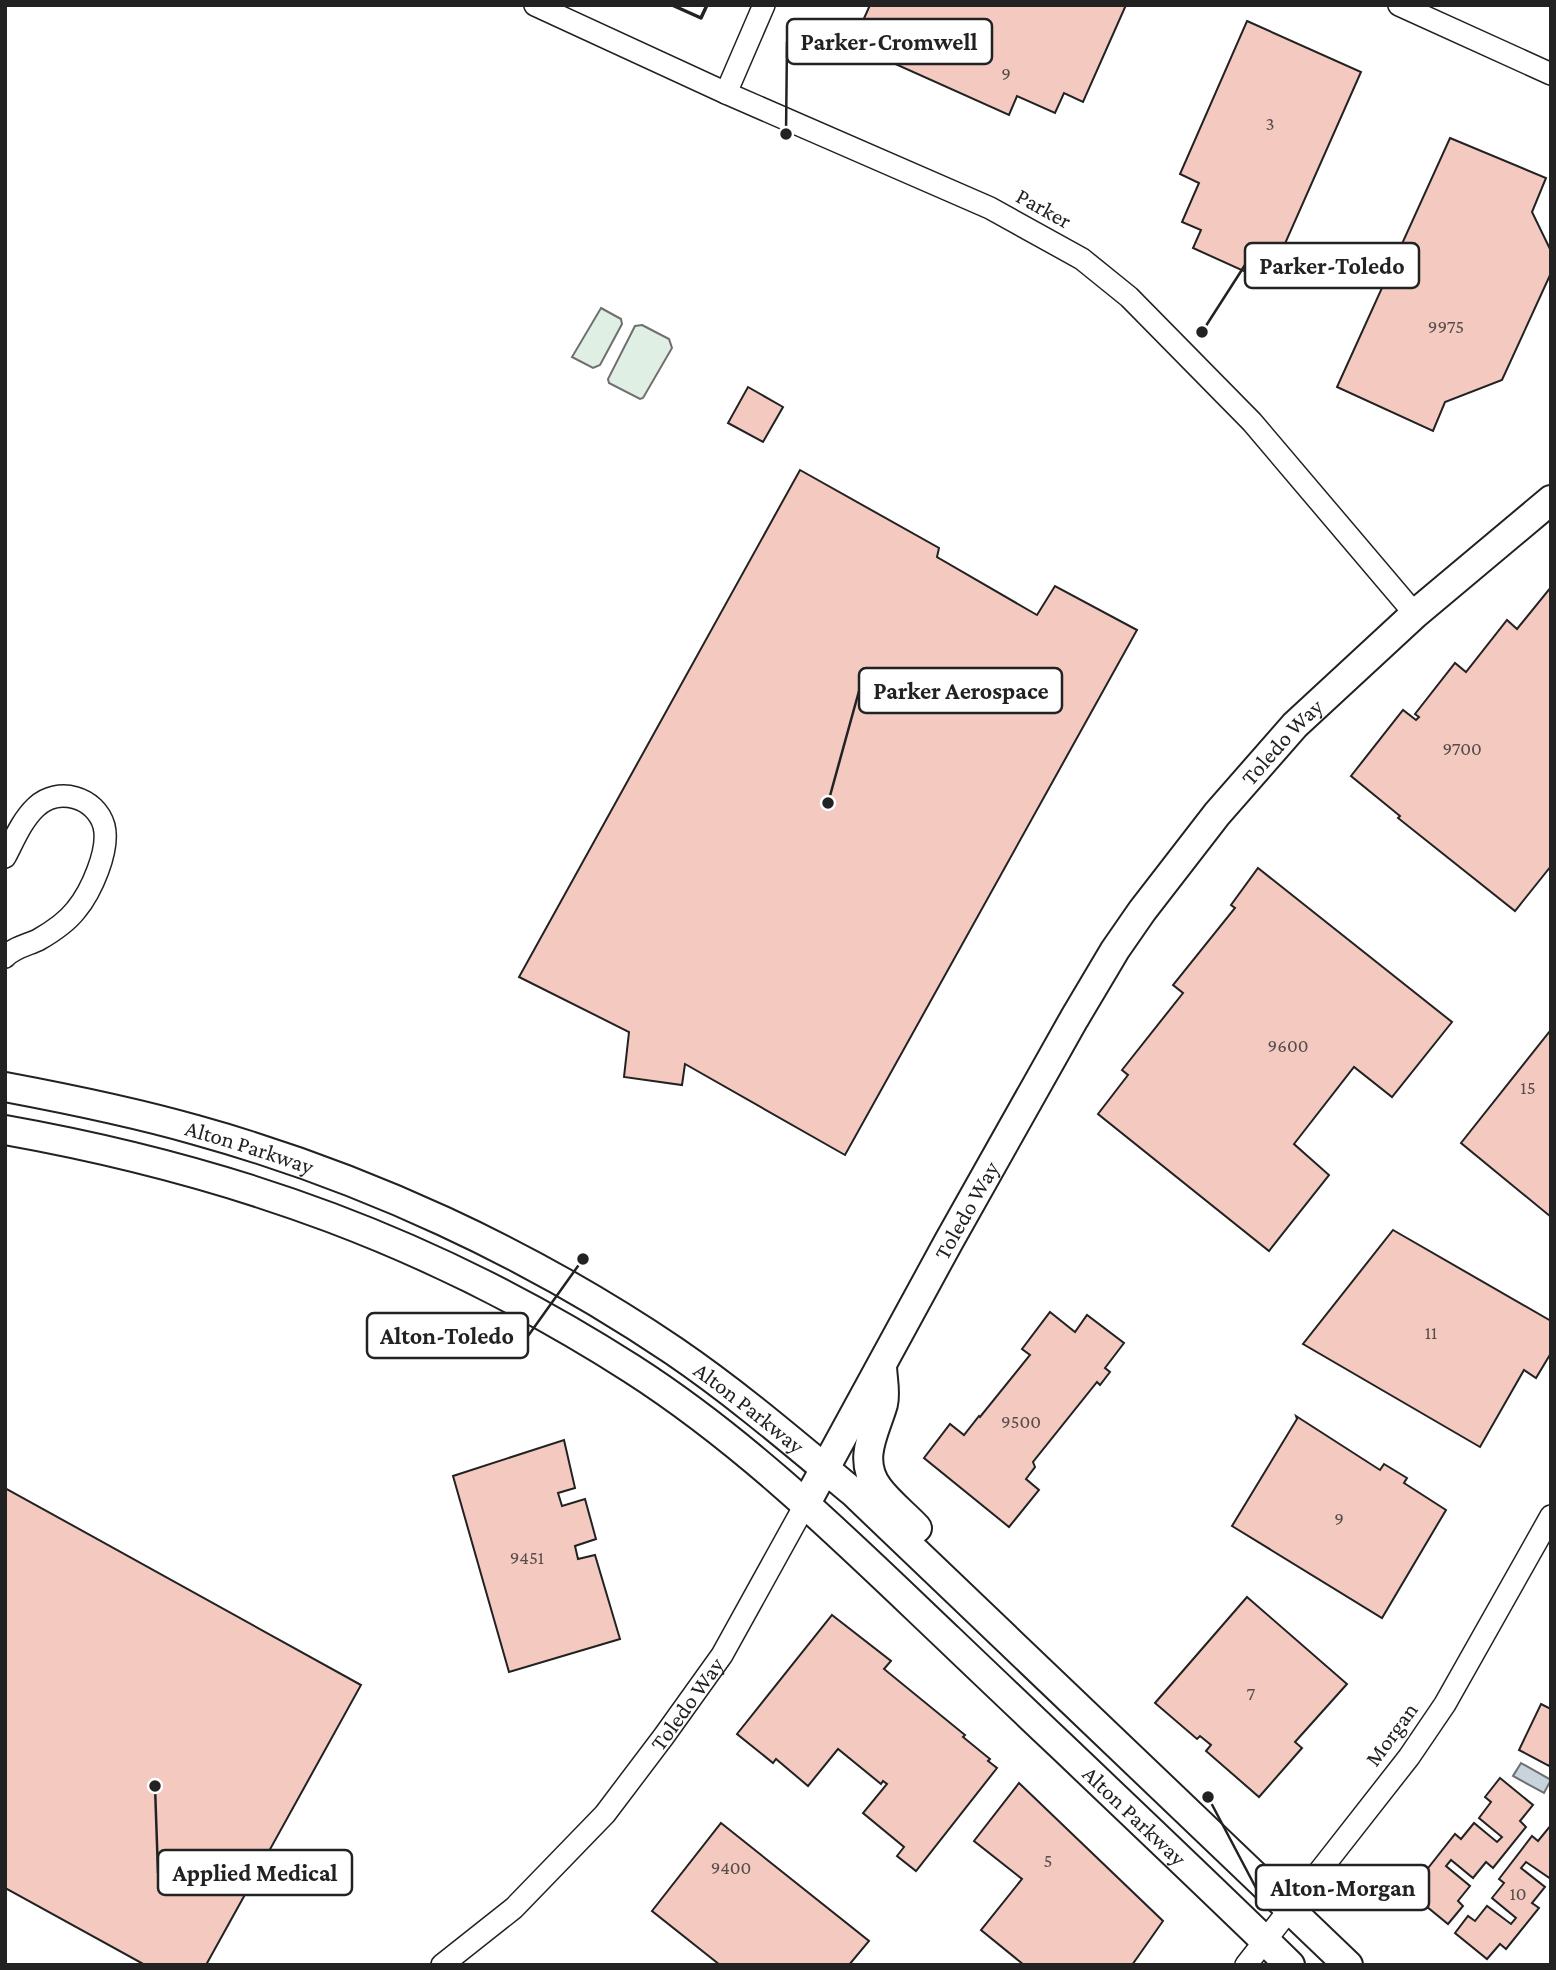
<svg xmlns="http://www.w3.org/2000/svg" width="1556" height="1970" font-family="'Crimson Pro',serif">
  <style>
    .green { fill: #e0efe3; stroke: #6f6f6f; stroke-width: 2 }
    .water { fill: #c7d3dd; stroke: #6f6f6f; stroke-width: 2 }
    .building { fill: #f3c9c0; stroke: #222; stroke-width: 2 }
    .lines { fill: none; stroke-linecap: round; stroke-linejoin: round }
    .minor-casing { stroke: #222; stroke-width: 24 }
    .major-casing { stroke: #222; stroke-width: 32 }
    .minor { stroke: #fff; stroke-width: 21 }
    .major { stroke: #fff; stroke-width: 28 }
    .wall { stroke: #222; stroke-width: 3.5 }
    .labels { text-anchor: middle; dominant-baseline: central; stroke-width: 5; stroke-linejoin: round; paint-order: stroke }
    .number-label { font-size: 19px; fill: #564c4a }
    .street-label { font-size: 23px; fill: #222; stroke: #fff }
    .leader { fill: none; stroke: #222; stroke-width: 2.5 }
    .callout-dot { fill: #222; stroke: #fff; stroke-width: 2.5 }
    .callout { fill: #fff; stroke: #222; stroke-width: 2.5 }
    .callout-label { font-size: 24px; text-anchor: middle; font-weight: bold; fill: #222 }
  </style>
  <rect width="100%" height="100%" fill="#fff"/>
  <g class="green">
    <polygon points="601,308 621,319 622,324 600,365 593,368 572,357"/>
    <polygon points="642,325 669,339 672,348 643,398 640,399 609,383 608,379 635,326"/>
  </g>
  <polygon class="water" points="1521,1763 1551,1780 1544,1793 1513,1776"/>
  <g class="building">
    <polygon points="870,5 1126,5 1083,102 1064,93 1055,113 1017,96 1009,115 873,54 882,34 861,25"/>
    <polygon points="1247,21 1361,72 1268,282 1193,248 1201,230 1182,222 1199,183 1180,174"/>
    <polygon points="1450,138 1546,178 1532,212 1551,251 1551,273 1502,380 1445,402 1433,431 1337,387"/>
    <polygon points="748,387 783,407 763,442 728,423"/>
    <polygon points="800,470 939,548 937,557 1037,615 1055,586 1137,630 845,1155 685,1064 682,1085 624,1077 629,1032 519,977"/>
    <polygon points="1551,587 1551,866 1515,911 1398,818 1400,816 1351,776 1403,710 1416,720 1419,717 1415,714 1455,663 1466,672 1507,620 1517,629"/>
    <polygon points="1258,868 1452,1022 1392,1097 1354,1067 1294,1144 1329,1175 1269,1251 1098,1114 1128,1075 1122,1070 1183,993 1173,985 1235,908 1231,905"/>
    <polygon points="1550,1031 1551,1031 1551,1217 1461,1143"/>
    <polygon points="1393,1230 1551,1321 1551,1353 1536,1378 1524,1370 1480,1447 1303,1344"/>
    <polygon points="1050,1312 1075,1332 1087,1315 1124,1343 1105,1368 1110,1372 1100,1385 1097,1382 1033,1462 1035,1467 1026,1479 1039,1490 1009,1527 924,1458 950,1424 964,1435 979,1416 980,1417 1030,1355 1022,1349"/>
    <polygon points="1296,1416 1380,1470 1384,1464 1407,1478 1404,1483 1446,1510 1382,1618 1232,1526 1297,1419"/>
    <polygon points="564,1440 575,1488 558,1493 562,1506 585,1499 596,1539 575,1546 578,1559 595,1555 620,1639 509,1672 453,1476"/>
    <polygon points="5,1488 361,1685 206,1965 145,1965 5,1888"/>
    <polygon points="1247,1597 1347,1684 1295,1742 1302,1748 1259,1797 1206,1751 1211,1745 1200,1736 1197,1739 1155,1703"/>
    <polygon points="832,1615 891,1661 884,1669 965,1735 963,1737 990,1759 988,1761 997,1768 916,1871 897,1856 904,1847 863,1813 887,1784 883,1781 881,1784 838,1749 808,1786 776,1759 773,1763 737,1734"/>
    <polygon points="1541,1704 1551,1709 1551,1762 1549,1766 1519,1750"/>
    <polygon points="1500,1778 1533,1805 1520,1821 1526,1827 1493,1868 1486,1862 1473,1878 1451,1860 1446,1866 1470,1886 1458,1901 1463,1906 1448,1924 1415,1897 1427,1882 1421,1877 1455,1834 1461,1839 1474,1823 1497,1842 1502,1837 1479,1818 1491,1802 1485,1797"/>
    <polygon points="1019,1783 1163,1921 1132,1965 1024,1965 981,1930 1022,1879 974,1841"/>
    <polygon points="721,1823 869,1941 849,1965 720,1965 652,1911"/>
    <polygon points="1551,1825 1551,1879 1526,1862 1521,1868 1545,1887 1532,1903 1539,1908 1506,1949 1500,1944 1487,1959 1455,1933 1468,1916 1475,1921 1487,1906 1511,1924 1516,1918 1492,1898 1504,1883 1499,1879 1532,1836 1538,1841"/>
  </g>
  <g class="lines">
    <defs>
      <g id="minor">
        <polyline points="535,5 726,93 990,208 1082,259 1129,297 1252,422 1415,614"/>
        <polyline points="1399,5 1551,74"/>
        <polyline points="726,93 764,5"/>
        <path d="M5 857C14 840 22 820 36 807 58 786 96 797 104 826 110 850 91 892 76 910 66 923 52 932 38 940 27 945 13 948 5 957"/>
        <path id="s1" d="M442 1965 514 1908 605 1814 664 1736 722 1655 805 1505"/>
        <polyline points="1246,1965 1409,1757 1445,1704 1551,1516"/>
      </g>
      <g id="major">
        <path id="s2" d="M5 1087C69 1099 133 1112 196 1130 365 1177 529 1253 674 1351 737 1394 794 1443 853 1492L1348 1965"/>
        <path id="s3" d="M5 1130C235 1171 435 1243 632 1369 749 1444 849 1544 949 1639 1062 1747 1177 1855 1290 1965"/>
        <path d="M882 1365C882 1377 886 1392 883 1404 875 1432 857 1459 878 1488 889 1503 905 1515 917 1528"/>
        <path id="s4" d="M805 1505 949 1241 1074 1019 1115 950 1142 911 1217 814 1295 725 1415 614 1551 500"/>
      </g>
    </defs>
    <use href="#minor" class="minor-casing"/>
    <use href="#major" class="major-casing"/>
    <use href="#minor" class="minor"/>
    <use href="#major" class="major"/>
    <g class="wall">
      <polyline points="663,5 664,5"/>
      <polyline points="672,5 701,18 707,5"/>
    </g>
  </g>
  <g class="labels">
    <g class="number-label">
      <text x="1006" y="73">9</text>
      <text x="1270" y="123">3</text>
      <text x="1446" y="326">9975</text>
      <text x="1462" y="748">9700</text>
      <text x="1288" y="1045">9600</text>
      <text x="1528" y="1087">15</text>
      <text x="1431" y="1332">11</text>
      <text x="1021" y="1421">9500</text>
      <text x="1339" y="1518">9</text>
      <text x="527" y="1557">9451</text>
      <text x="1251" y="1693">7</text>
      <text x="1048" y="1860">5</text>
      <text x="731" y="1867">9400</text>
      <text x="1518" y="1893">10</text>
    </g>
    <g class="street-label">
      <text transform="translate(1044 208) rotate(29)">Parker</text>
      <text stroke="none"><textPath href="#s4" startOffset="903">Toledo Way</textPath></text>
      <text stroke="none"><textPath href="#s2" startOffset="252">Alton Parkway</textPath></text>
      <text stroke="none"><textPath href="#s4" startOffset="336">Toledo Way</textPath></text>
      <text stroke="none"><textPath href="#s2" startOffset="819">Alton Parkway</textPath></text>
      <text stroke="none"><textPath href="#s1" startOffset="360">Toledo Way</textPath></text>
      <text transform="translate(1391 1734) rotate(-54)">Morgan</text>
      <text stroke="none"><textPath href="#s3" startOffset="1349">Alton Parkway</textPath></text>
    </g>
  </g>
  <path class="leader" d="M786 134L787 42M1202 332L1245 265M828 803L859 691M583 1259L528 1336M155 1786L158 1873M1208 1797L1256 1888"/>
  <g class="callout-dot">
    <circle cx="786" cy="134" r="7"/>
    <circle cx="1202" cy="332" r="7"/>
    <circle cx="828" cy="803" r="7"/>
    <circle cx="583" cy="1259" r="7"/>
    <circle cx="155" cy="1786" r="7"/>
    <circle cx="1208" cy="1797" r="7"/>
  </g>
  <g class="callout">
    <rect x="787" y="19" width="205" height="45" rx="7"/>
    <rect x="1245" y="243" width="174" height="45" rx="7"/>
    <rect x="859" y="668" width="203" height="45" rx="7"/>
    <rect x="367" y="1313" width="161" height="45" rx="7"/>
    <rect x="158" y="1850" width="194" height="45" rx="7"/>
    <rect x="1256" y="1865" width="173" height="45" rx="7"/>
  </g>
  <g class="callout-label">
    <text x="889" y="50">Parker-Cromwell</text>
    <text x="1332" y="274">Parker-Toledo</text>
    <text x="961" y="699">Parker Aerospace</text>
    <text x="447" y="1344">Alton-Toledo</text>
    <text x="255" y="1881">Applied Medical</text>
    <text x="1343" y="1896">Alton-Morgan</text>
  </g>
  <rect width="1556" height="1970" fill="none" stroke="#222222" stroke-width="14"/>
</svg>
